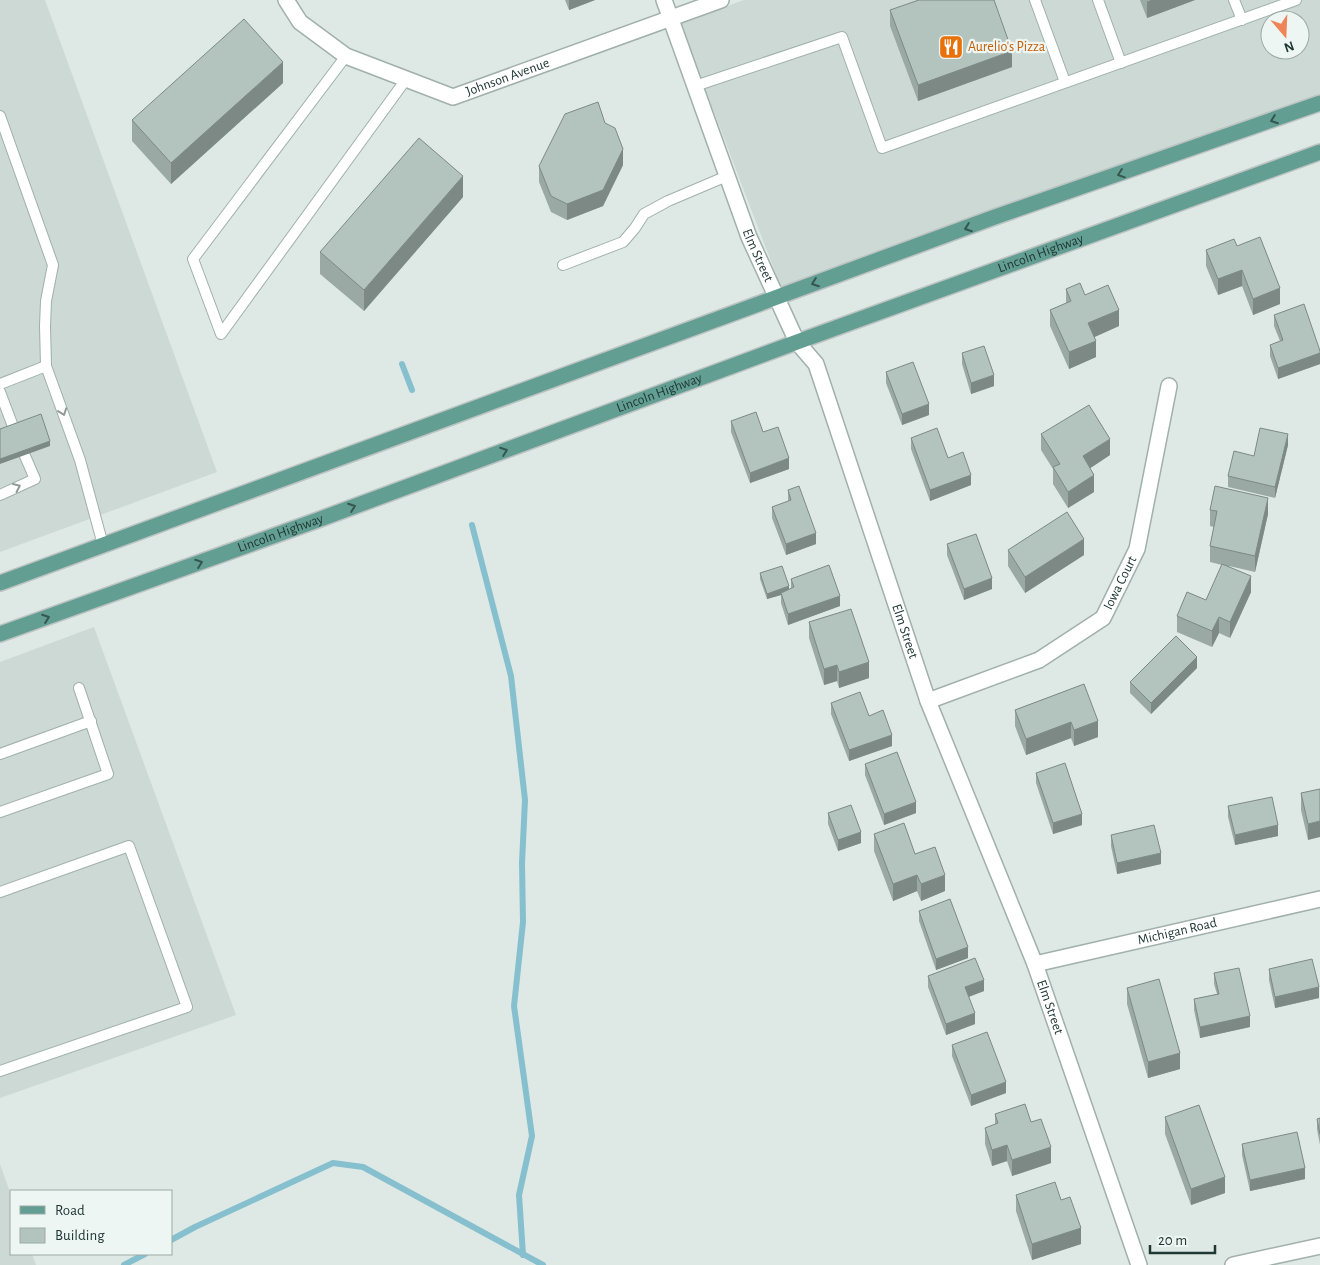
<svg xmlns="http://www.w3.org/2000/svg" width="1320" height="1265" font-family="'Alegreya Sans',sans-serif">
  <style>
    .built { fill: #ccd9d4; fill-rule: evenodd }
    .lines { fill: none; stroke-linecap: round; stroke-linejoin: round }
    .stream { stroke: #86bfce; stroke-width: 6 }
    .lane-casing { stroke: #a1b0ac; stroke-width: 12 }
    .street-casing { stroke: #a1b0ac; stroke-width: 18 }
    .primary-casing { stroke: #bcc3c2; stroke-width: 18 }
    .lane { stroke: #fff; stroke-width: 10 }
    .street { stroke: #fff; stroke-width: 15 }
    .primary { stroke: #639e93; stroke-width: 15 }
    .wall { fill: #9aa9a3 }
    .shaded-wall { fill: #7d8985 }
    .building { fill: #b3c4be; stroke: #7d8985 }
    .oneway { stroke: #345750 }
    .oneway2 { stroke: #909c99 }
    .labels { text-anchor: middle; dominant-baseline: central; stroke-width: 4.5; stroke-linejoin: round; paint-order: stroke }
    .food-label { font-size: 14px; fill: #c56008; stroke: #eef6f3; text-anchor: start }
    .street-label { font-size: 14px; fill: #203833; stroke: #eef6f3 }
  </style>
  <rect width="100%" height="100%" fill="#dee9e5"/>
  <g class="built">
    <polygon points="0,0 45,0 217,472 0,552"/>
    <path d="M744 0H1320V94L782 290 680 23ZM1270 20H1300V50H1270Z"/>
    <polygon points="94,627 236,1015 0,1098 0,662"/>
    <polygon points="0,1164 11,1195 11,1254 32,1254 36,1265 0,1265"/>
  </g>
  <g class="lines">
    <g class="stream">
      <polyline points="402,364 412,390"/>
      <polyline points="472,525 511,676 525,800 522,863 523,922 514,1006 532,1136 519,1195 523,1255"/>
      <polyline points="171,1240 195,1227 333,1163 363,1167 543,1265"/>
      <polyline points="124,1265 145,1254"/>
    </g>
    <defs>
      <g id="lane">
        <polyline points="1035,0 1065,82"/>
        <polyline points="1098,0 1121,63"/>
        <polyline points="1234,0 1242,20"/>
        <polyline points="346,56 193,259 221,334 407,78"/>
        <polyline points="695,86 842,37 882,148 1296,0"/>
        <polyline points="0,116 53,265 46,301 45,326 46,366 80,460 103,545"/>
        <polyline points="563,265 623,242 635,228 644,214 668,201 727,176"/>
        <polyline points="0,384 46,366"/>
        <polyline points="0,392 14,429"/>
        <polyline points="0,495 35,479 25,456"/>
        <polyline points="0,754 91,721"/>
        <polyline points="0,812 108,774 79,688"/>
        <polyline points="0,892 129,846 187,1007 0,1071"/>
      </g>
      <g id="street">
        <path id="s1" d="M286 0 300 22 346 56 453 97 721 0"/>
        <path id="s2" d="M664 0 749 237 797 342 816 364 928 701 1035 964 1139 1265"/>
        <path id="s3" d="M928 701 1039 660 1103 618 1137 549 1169 386"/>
        <path id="s4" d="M1035 964 1320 899"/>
        <polyline points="1233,1265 1320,1246"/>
      </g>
      <g id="primary">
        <polyline points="0,583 992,218 1320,103"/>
        <path id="s5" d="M0 634 315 521 797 342 1320 152"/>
      </g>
    </defs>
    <use href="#lane" class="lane-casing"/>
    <use href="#street" class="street-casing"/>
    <use href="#primary" class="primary-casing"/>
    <use href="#lane" class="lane"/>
    <use href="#street" class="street"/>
    <use href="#primary" class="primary"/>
  </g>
  <g class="wall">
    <polygon points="565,0 595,0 569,10"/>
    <polygon points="1140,0 1195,0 1147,18"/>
    <polygon points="890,10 1012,67 918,101 890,26"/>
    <polygon points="283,83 171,184 132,141 132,120"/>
    <polygon points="623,165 603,206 567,220 551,212 539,182 539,166"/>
    <polygon points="463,197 364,311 320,274 320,252"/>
    <polygon points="1237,246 1280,304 1253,315 1242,286 1218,295 1206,266 1206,250"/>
    <polygon points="1066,289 1085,295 1119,326 1094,337 1096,357 1069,369 1050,326 1050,310 1066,303"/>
    <polygon points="1274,315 1320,351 1320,364 1278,379 1270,356 1270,345 1280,341 1274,326"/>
    <polygon points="962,353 994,386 971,394 962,364"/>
    <polygon points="886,372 929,415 902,425 886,383"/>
    <polygon points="731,421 789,469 750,483 731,432"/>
    <polygon points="1041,434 1110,455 1090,468 1094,492 1068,508 1053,484 1053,469 1041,450"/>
    <polygon points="911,438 948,458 971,485 930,501 911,449"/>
    <polygon points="1288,445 1275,498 1228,487 1228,476 1254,456"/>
    <polygon points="788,490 816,544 786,555 772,518 772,507 788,501"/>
    <polygon points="1210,510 1268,514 1255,572 1229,566 1251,592 1230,638 1219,633 1212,647 1177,632 1177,616 1206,600 1222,565 1210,562 1210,546 1214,527 1210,526"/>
    <polygon points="947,544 992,589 964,600 947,555"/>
    <polygon points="1008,550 1084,555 1025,593 1008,566"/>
    <polygon points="760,573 789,590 791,589 791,579 840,606 788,625 781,603 781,595 767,599 760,579"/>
    <polygon points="809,622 869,678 839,688 837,681 824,685 809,638"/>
    <polygon points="1197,668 1151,714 1130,693 1130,682"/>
    <polygon points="1084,684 1098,737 1074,746 1071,738 1026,755 1015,726 1015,710"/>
    <polygon points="831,703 869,716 892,746 849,761 831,714"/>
    <polygon points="865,764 916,813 884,825 865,775"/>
    <polygon points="1036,773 1082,825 1053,834 1036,783"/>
    <polygon points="1320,789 1308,840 1301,810 1301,793"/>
    <polygon points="1228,806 1278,836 1235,845 1228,817"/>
    <polygon points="828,813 861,843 838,851 828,824"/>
    <polygon points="874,834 915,854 945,891 921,901 917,891 893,901 874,851"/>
    <polygon points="1111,835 1161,864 1117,874 1111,846"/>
    <polygon points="919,911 968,958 936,970 919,921"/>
    <polygon points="1269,969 1319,998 1275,1008 1269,980"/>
    <polygon points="1214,973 1250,1027 1200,1038 1194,1010 1194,999 1217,994 1214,984"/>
    <polygon points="928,976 984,991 969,997 975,1024 946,1035 928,987"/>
    <polygon points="1127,988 1180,1069 1148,1078 1127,1004"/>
    <polygon points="952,1045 1006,1093 971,1106 952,1056"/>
    <polygon points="995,1114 1031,1122 1051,1163 1012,1176 1007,1161 992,1166 985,1144 985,1128 995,1125"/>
    <polygon points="1165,1117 1225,1193 1191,1205 1165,1134"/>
    <polygon points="1320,1118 1320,1145 1317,1129 1317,1119"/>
    <polygon points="1242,1144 1305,1179 1250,1191 1242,1155"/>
    <polygon points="1016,1195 1061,1200 1081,1244 1032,1260 1016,1211"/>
  </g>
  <g class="shaded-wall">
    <polygon points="569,0 595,0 569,10"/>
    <polygon points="1151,0 1195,0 1147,18 1147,2"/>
    <polygon points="1012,51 1012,67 918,101 918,85"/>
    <polygon points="283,62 283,83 171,184 171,163"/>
    <polygon points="623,149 623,165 603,206 567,220 567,204"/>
    <polygon points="463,176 463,197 364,311 364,290"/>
    <polygon points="1242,270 1242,286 1218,295 1218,279"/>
    <polygon points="1280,288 1280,304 1253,315 1253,299"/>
    <polygon points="1119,310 1119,326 1088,340 1088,323"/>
    <polygon points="1096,341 1096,357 1069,369 1069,352"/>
    <polygon points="1320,353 1320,364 1278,379 1278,368"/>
    <polygon points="994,375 994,386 971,394 971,383"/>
    <polygon points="929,404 929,415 902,425 902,414"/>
    <polygon points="1288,434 1288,445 1275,498 1275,487"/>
    <polygon points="1110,439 1110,455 1083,473 1083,456"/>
    <polygon points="50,441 50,446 0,464 0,459"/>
    <polygon points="789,458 789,469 750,483 750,473"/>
    <polygon points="971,475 971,485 930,501 930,490"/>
    <polygon points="1094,475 1094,492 1068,508 1068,492"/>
    <polygon points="1268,498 1268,514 1255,572 1255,556"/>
    <polygon points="816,533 816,544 786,555 786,544"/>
    <polygon points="1084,539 1084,555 1025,593 1025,577"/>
    <polygon points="1251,576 1251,592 1230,638 1230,622"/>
    <polygon points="992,578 992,589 964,600 964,589"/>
    <polygon points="789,586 789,592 781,593 781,595 767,599 767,594"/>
    <polygon points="840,596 840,606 788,625 788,614"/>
    <polygon points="1219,617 1219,633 1212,647 1212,631"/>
    <polygon points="1197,657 1197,668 1151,714 1151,703"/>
    <polygon points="869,662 869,678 839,688 839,672"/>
    <polygon points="837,665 837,681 824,685 824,669"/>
    <polygon points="1098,721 1098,737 1074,746 1074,730"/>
    <polygon points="1071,722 1071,738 1026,755 1026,739"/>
    <polygon points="892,735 892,746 849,761 849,750"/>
    <polygon points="916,802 916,813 884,825 884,814"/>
    <polygon points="1082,814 1082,825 1053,834 1053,823"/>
    <polygon points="1320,821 1320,837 1308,840 1308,824"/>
    <polygon points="1278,825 1278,836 1235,845 1235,835"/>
    <polygon points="861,832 861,843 838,851 838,840"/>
    <polygon points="1161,853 1161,864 1117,874 1117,863"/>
    <polygon points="917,875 917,891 893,901 893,884"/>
    <polygon points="945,875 945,891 921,901 921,884"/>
    <polygon points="968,947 968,958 936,970 936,959"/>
    <polygon points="984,980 984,991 965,998 965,987"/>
    <polygon points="1319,987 1319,998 1275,1008 1275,997"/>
    <polygon points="975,1013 975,1024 946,1035 946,1024"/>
    <polygon points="1250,1016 1250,1027 1200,1038 1200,1027"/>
    <polygon points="1180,1053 1180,1069 1148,1078 1148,1062"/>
    <polygon points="1006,1082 1006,1093 971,1106 971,1095"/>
    <polygon points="1007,1145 1007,1161 992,1166 992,1150"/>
    <polygon points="1051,1147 1051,1163 1012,1176 1012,1160"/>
    <polygon points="1305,1168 1305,1179 1250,1191 1250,1180"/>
    <polygon points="1225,1177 1225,1193 1191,1205 1191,1189"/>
    <polygon points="1081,1228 1081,1244 1032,1260 1032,1244"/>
  </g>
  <g class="building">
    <polygon points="919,0 994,0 1012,51 918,85 890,10"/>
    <polygon points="244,19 283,62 171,163 132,120"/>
    <polygon points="598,102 605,123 615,128 623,149 603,190 567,204 551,196 539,166 565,114"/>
    <polygon points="419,138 463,176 364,290 320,252"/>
    <polygon points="1260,237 1280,288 1253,299 1242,270 1218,279 1206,250 1234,239 1237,246"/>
    <polygon points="1080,283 1085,295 1108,285 1119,310 1088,323 1096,341 1069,352 1050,310 1071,301 1066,289"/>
    <polygon points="1304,304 1320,351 1320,353 1278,368 1270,345 1283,340 1274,315"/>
    <polygon points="984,346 994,375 971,383 962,353"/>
    <polygon points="913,362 929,404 902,414 886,372"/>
    <polygon points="1089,405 1110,439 1083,456 1094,475 1068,492 1053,467 1060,464 1041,434"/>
    <polygon points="756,412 763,432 778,427 789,458 750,473 731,421"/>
    <polygon points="41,414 50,441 0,459 0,429"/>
    <polygon points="937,428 948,458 963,452 971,475 930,490 911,438"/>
    <polygon points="1260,428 1288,434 1275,487 1228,476 1234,451 1254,456"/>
    <polygon points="799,486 816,533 786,544 772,507 791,500 788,490"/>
    <polygon points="1215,486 1268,498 1255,556 1210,546 1217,511 1210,510"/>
    <polygon points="1067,512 1084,539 1025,577 1008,550"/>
    <polygon points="976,534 992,578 964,589 947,544"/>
    <polygon points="1222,564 1251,576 1230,622 1219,617 1212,631 1177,616 1187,592 1206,600"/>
    <polygon points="829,565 840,596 788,614 781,593 794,587 791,579"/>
    <polygon points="782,566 789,586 767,594 760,573"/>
    <polygon points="851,609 869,662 839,672 837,665 824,669 809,622"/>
    <polygon points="1176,636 1197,657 1151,703 1130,682"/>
    <polygon points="1084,684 1098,721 1074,730 1071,722 1026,739 1015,710"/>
    <polygon points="860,692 869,716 883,710 892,735 849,750 831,703"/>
    <polygon points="897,752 916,802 884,814 865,764"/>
    <polygon points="1065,763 1082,814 1053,823 1036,773"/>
    <polygon points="1320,789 1320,821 1308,824 1301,793"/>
    <polygon points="1272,797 1278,825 1235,835 1228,806"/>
    <polygon points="851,805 861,832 838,840 828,813"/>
    <polygon points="904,823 915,854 935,847 945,875 921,884 917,875 893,884 874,834"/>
    <polygon points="1154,825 1161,853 1117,863 1111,835"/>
    <polygon points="950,899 968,947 936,959 919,911"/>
    <polygon points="975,958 984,980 965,987 975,1013 946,1024 928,976"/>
    <polygon points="1312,959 1319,987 1275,997 1269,969"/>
    <polygon points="1239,968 1250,1016 1200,1027 1194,999 1219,994 1214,973"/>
    <polygon points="1159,979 1180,1053 1148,1062 1127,988"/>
    <polygon points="987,1032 1006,1082 971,1095 952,1045"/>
    <polygon points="1025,1104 1031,1122 1041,1119 1051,1147 1012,1160 1007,1145 992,1150 985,1128 998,1123 995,1114"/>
    <polygon points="1199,1105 1225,1177 1191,1189 1165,1117"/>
    <polygon points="1320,1118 1320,1134 1317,1119"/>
    <polygon points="1297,1132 1305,1168 1250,1180 1242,1144"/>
    <polygon points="1055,1182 1061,1200 1070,1197 1081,1228 1032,1244 1016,1195"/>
  </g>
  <defs><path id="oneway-chevron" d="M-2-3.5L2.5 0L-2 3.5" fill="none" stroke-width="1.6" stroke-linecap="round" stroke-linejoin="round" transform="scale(1.25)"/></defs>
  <g class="oneway">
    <use href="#oneway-chevron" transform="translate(1274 120) rotate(160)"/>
    <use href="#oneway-chevron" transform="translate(1121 174) rotate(161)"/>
    <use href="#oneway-chevron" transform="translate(968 228) rotate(160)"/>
    <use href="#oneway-chevron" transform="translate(815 283) rotate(160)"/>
    <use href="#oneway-chevron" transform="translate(504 451) rotate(-20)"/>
    <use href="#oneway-chevron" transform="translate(352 507) rotate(-20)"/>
    <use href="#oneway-chevron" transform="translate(199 563) rotate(-20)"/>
    <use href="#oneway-chevron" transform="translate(46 618) rotate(-20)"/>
  </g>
  <g class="oneway2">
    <use href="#oneway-chevron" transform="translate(63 412) rotate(70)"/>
    <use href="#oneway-chevron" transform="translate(17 487) rotate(-25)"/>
  </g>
  <defs>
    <symbol id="restaurant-square" viewBox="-11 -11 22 22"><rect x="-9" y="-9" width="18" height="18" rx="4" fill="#e8710a" stroke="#eef6f3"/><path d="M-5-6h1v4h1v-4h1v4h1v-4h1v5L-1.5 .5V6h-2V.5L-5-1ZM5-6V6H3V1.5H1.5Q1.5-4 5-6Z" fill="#fff"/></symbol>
  </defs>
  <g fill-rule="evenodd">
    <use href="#restaurant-square" x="937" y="33" width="28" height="28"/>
  </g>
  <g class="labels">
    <g class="food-label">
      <text x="968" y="47">Aurelio's Pizza</text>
    </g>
    <g class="street-label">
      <text stroke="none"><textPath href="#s1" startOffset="256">Johnson Avenue</textPath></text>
      <text stroke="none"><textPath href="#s5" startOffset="1108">Lincoln Highway</textPath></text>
      <text stroke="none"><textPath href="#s2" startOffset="272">Elm Street</textPath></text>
      <text stroke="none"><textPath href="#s5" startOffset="702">Lincoln Highway</textPath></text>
      <text stroke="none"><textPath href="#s5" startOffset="298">Lincoln Highway</textPath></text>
      <text stroke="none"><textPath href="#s3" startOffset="234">Iowa Court</textPath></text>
      <text stroke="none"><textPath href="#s2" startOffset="678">Elm Street</textPath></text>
      <text stroke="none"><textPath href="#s4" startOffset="146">Michigan Road</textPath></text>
      <text stroke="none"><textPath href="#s2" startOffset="1081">Elm Street</textPath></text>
    </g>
  </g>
  <rect x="10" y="1190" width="162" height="65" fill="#eef6f3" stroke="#9caaa6"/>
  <rect x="20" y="1206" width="25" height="8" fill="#639e93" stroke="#9caaa6"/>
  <text x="55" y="1215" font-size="15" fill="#203833">Road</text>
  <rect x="20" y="1228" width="25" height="15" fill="#b3c4be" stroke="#9caaa6"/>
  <text x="55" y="1240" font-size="15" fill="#203833">Building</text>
  <g transform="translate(1285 35) rotate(161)"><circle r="24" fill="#eef6f3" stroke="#9caaa6"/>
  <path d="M0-4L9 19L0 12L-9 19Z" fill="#ef8556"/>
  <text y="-8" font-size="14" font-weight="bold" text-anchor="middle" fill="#203833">N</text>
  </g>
  <path d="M1150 1245v8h65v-8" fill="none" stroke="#203833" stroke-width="2.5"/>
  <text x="1158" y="1245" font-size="15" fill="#203833" stroke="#eef6f3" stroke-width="4" paint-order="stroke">20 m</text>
</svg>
